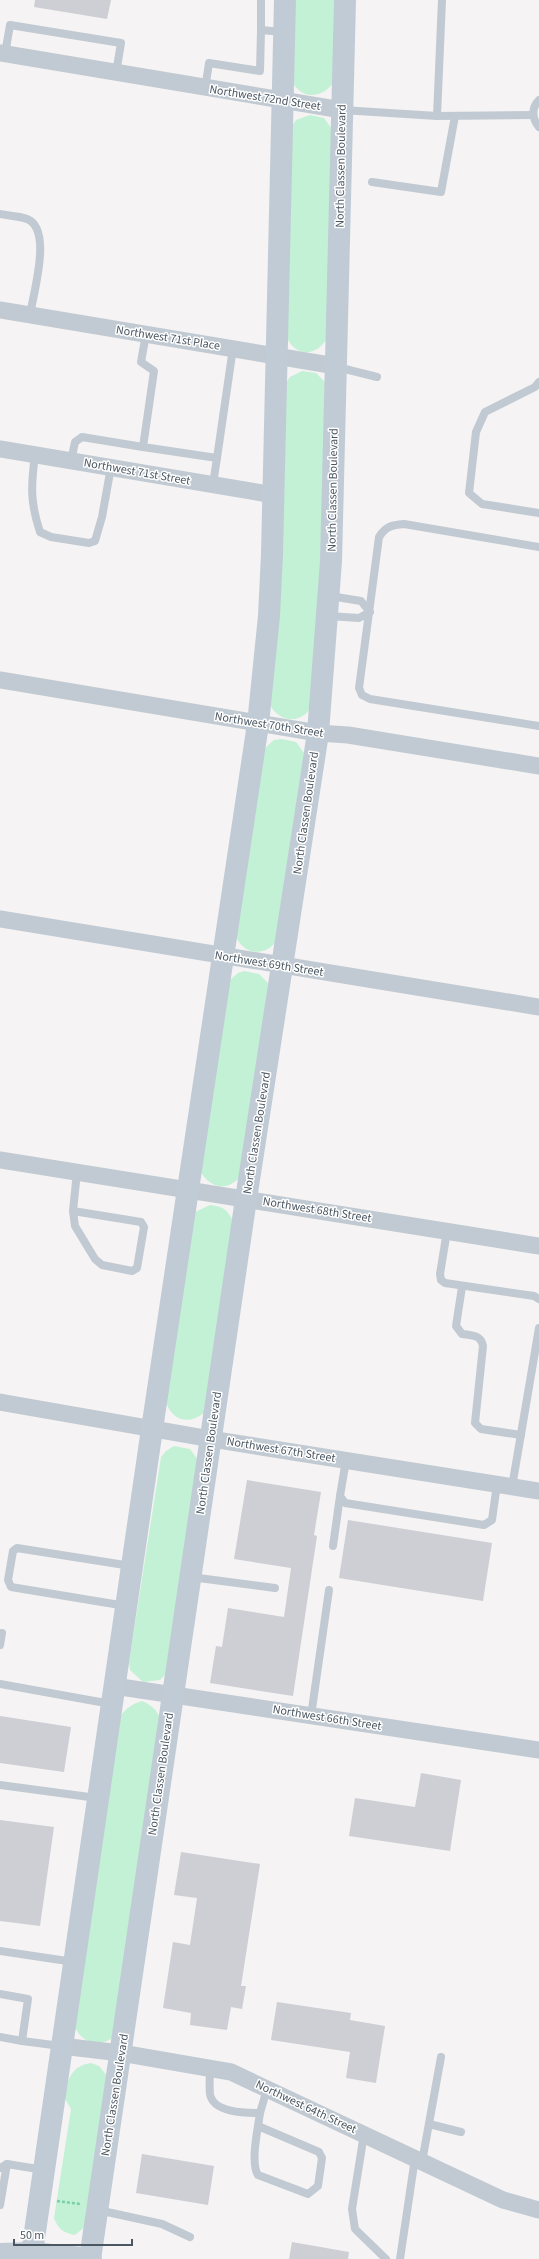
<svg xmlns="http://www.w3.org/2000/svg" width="539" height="2259" font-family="'Source Sans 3',sans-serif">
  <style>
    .green { fill: #c3f1d5 }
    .building { fill: #cdcfd5 }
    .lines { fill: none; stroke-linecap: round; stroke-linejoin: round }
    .path { stroke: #7ad0a6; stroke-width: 2.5; stroke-dasharray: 3 2; stroke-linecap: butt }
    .lane { stroke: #c1cad2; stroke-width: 8 }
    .street { stroke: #c1cad2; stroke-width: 17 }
    .secondary { stroke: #c1cbd6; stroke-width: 22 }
    .labels { text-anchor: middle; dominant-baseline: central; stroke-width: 3; stroke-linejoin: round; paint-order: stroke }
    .street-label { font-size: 12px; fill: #4a5661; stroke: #fff }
  </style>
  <rect width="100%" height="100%" fill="#f5f3f3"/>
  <g class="green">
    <path d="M294 0H337L333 83C322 98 303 100 293 83Z"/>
    <path d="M310 115 324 118 334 132 326 340C313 359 292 355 285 333L292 126 296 120Z"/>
    <path d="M302 371 316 373 325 382 322 590 312 707C300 724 280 723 270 705L286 383 290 377Z"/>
    <path d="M282 739 296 742 304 753 275 943C262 957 244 954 236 937L264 749 274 740Z"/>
    <path d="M244 971 259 974 269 984 239 1178C226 1192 209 1187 201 1172L229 981 238 973Z"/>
    <path d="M210 1205C222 1206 228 1210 233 1221L204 1413C189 1425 172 1421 166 1402L195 1212Z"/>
    <polygon points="174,1446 190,1449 198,1460 165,1675 160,1680 143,1682 130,1670 129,1662 161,1457 166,1451"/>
    <path d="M142 1701C153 1706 157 1710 161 1721L114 2037C98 2048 82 2043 75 2027L120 1717C126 1708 132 1704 142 1701Z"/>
    <path d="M91 2063 99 2066 108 2077 86 2226 75 2235C64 2233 58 2229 54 2218L71 2109 64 2097C68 2079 71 2066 91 2063Z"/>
  </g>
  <g class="building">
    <polygon points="35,0 111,0 107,19 34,7"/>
    <polygon points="247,1480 321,1492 314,1535 317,1536 293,1696 210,1683 216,1646 222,1647 228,1608 284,1617 291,1568 234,1559"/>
    <polygon points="348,1520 492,1543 483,1601 339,1578"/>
    <polygon points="0,1716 71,1727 64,1772 0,1763"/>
    <polygon points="421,1773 461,1780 450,1851 349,1836 355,1798 415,1807"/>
    <polygon points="0,1820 54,1827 40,1926 0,1921"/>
    <polygon points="181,1852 260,1864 241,1986 246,1986 242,2009 231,2007 227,2030 190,2025 191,2013 163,2008 173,1942 190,1945 197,1898 174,1895"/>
    <polygon points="277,2002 351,2013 350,2020 385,2026 376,2083 346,2078 350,2052 271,2040"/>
    <polygon points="142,2154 214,2166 208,2205 136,2193"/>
    <polygon points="292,2242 349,2252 348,2259 289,2259"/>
  </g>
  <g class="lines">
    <polyline class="path" points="57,2201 80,2204"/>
    <g class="lane">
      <polyline points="261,0 261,30"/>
      <polyline points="5,54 10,25 121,43 116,73"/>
      <polyline points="205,89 209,63 260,71 261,30 283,32"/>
      <path d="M539 100C531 108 532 119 539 127"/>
      <polyline points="342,110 437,116 533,115"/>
      <polyline points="437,116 442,0"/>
      <polyline points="372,182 441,192 455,116"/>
      <path d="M0 214C8 216 19 216 27 219 53 229 33 294 30 315"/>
      <polyline points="146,334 141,362 154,371 143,447 217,458 213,484"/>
      <polyline points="337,367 377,377"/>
      <polyline points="539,382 535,387 485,412 476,432 469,493 482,504 539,513"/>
      <path d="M35 454C31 486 30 502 40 532L51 537 89 543 95 541 102 517 111 467"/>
      <polyline points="217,458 233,348"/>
      <polyline points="71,461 75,442 82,437 143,447"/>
      <path d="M539 547 404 524C392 525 386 526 379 537L359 688 362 695 370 699 539 726"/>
      <polyline points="328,616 359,618 370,612 361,601 330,596"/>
      <polyline points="73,1211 141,1222 144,1227 137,1268 132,1271 102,1265 95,1259 75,1226 73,1211 77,1172"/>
      <polyline points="447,1231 440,1274 441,1280 445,1283 534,1296 539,1299"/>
      <path d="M462 1287 456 1326 462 1334C472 1335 481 1335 483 1346L475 1423 481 1429 521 1435"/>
      <polyline points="346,1460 340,1496 345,1503 484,1525 492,1520 497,1484"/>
      <polyline points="512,1487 539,1328"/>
      <polyline points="333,1546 340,1496"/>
      <polyline points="191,1577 275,1588"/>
      <polyline points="126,1606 11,1587 8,1580 13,1551 17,1548 131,1566"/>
      <polyline points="0,1645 2,1633"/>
      <polyline points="0,1684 111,1704"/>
      <polyline points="311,1716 329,1590"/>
      <polyline points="0,1785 97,1798"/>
      <polyline points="0,1951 74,1962"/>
      <polyline points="0,1994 28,1999 22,2041 0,2037"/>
      <polyline points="22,2041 61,2046"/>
      <path d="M210 2068C210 2076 209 2086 210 2094 213 2113 246 2113 260 2113 258 2128 250 2163 258 2175L308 2194 318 2186 322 2158 319 2152 258 2126"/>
      <polyline points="260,2113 267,2089"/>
      <polyline points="429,2124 461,2132"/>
      <polyline points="364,2134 352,2209 355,2229 386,2259"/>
      <polyline points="422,2162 441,2057"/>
      <polyline points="0,2168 7,2164 44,2170"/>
      <polyline points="0,2205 7,2164"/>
      <polyline points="98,2210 162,2224 190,2237"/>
      <polyline points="400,2259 415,2158"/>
    </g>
    <g class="street">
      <polyline points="0,53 342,110"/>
      <polyline points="0,310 336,366"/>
      <polyline points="0,449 274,495"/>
      <polyline points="0,680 318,733 348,735 539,766"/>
      <polyline points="0,919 539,1007"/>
      <polyline points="0,1160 539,1246"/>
      <polyline points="0,1402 211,1439 539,1491"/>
      <polyline points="114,1686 539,1750"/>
      <polyline points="61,2046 121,2053 231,2072 503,2200 539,2210"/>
    </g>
    <g class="secondary">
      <polyline points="0,2254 32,2253 91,2259"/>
      <polyline points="31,2259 152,1429 258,724 269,616 272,554 285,0"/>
      <polyline points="90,2259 246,1199 318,733 331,561 345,0"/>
    </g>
  </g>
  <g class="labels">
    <g class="street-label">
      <text transform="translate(265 98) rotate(9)">Northwest 72nd Street</text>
      <text transform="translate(341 166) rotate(-89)">North Classen Boulevard</text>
      <text transform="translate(168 338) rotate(9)">Northwest 71st Place</text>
      <text transform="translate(137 472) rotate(10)">Northwest 71st Street</text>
      <text transform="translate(333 490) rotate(-89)">North Classen Boulevard</text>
      <text transform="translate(269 725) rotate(9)">Northwest 70th Street</text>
      <text transform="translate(306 813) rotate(-82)">North Classen Boulevard</text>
      <text transform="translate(269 964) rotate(9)">Northwest 69th Street</text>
      <text transform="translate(257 1133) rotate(-81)">North Classen Boulevard</text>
      <text transform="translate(317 1210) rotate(9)">Northwest 68th Street</text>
      <text transform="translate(281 1450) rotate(9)">Northwest 67th Street</text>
      <text transform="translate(209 1453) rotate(-82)">North Classen Boulevard</text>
      <text transform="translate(327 1718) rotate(9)">Northwest 66th Street</text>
      <text transform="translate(161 1774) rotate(-82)">North Classen Boulevard</text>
      <text transform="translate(115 2095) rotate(-81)">North Classen Boulevard</text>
      <text transform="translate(306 2107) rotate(25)">Northwest 64th Street</text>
    </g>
  </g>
  <path d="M14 2239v6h118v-6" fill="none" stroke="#4a5661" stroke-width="2"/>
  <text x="20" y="2239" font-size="12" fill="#4a5661" stroke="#ffffff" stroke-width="3" paint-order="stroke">50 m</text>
</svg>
